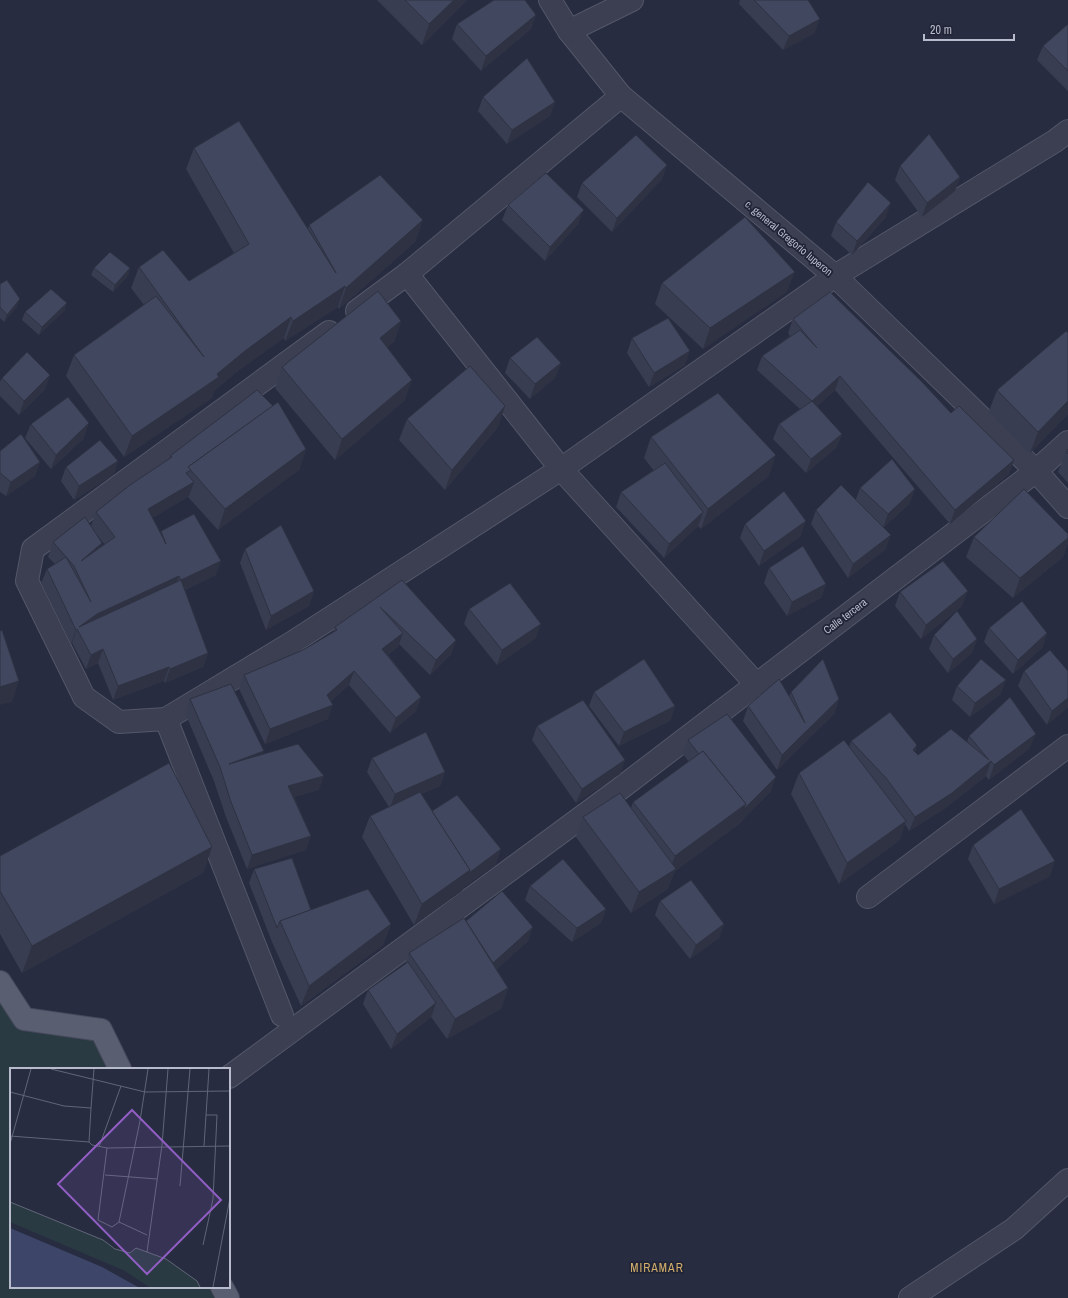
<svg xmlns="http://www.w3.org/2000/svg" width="1068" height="1298" font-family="'Archivo Narrow',sans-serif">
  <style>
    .green { fill: #293a42 }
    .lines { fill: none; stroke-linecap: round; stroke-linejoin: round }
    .minor-casing { stroke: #535768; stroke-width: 24 }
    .major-casing { stroke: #45485a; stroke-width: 24 }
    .minor { stroke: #3b3f51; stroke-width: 22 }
    .major { stroke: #595e71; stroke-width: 22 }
    .wall { fill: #383d52; fill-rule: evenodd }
    .shaded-wall { fill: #2e3242 }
    .building { fill: #41475f; stroke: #2e3242 }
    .labels { text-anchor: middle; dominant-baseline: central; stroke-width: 3.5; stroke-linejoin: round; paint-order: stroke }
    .street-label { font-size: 11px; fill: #b8bbcb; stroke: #202436 }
    .neighbourhood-label { font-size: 12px; letter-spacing: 1px; fill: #d3af6b; stroke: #202436 }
    .inset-road { fill: none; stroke: #616578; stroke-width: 1 }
    .view { fill: #905ec3; fill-opacity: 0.15; stroke: #905ec3; stroke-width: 2 }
    .inset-edge { fill: none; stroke: #b8bbcb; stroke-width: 2 }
  </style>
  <rect width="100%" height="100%" fill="#272c41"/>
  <polygon class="green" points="0,982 24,1019 101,1030 120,1069 11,1069 11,1287 222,1287 228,1298 0,1298"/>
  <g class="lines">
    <defs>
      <g id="minor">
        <polyline points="550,0 569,31 621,96 835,276 1036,471 1068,507"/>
        <polyline points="569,31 632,0"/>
        <polyline points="407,274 561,469 756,684"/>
        <polyline points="357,311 407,274 621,96"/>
        <polyline points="166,719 290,644 561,469 835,276 1055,141 1068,131"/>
        <polyline points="868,897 1068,746"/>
        <polyline points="282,1015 166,719 119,722 84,697 27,581 33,549 329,332"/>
        <polyline points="229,1077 621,788 1036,471 1068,442"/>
        <polyline points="910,1298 1014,1229 1068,1180"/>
      </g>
      <g id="major">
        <polyline points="0,982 24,1019 101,1030 120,1069"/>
        <polyline points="222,1287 228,1298"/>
      </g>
    </defs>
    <use href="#minor" class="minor-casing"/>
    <use href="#major" class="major-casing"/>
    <use href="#minor" class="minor"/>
    <use href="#major" class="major"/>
  </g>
  <g class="wall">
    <polygon points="377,0 467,0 422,45"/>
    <polygon points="740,0 808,0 815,33 783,50 739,4"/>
    <polygon points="536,15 531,29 481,71 452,39 457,24"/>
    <polygon points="1068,24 1068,91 1037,60 1043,46"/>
    <polygon points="483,97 555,102 550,116 507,144 478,111"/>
    <polygon points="194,148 308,229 309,225 416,241 339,309 338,307 285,341 284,338 238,371 214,391 212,398 124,457 66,376 74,355 144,305 131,288 139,267 189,281 234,253 186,169"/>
    <polygon points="667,165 662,179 612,232 577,197 582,183"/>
    <polygon points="900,166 960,177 955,191 922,217 895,180"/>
    <polygon points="508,205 578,224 545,261 502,220"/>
    <polygon points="886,217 852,255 831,236 836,222"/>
    <polygon points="94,268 130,268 128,276 113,292 91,275"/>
    <polygon points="662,283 787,292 703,349 655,304"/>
    <polygon points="0,284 17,307 4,322 0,318"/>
    <polygon points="65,310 39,335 22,320 25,312"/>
    <polygon points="793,319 951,413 1014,460 1009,474 950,524 835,390 817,406 842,434 836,448 806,473 773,439 779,424 800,409 757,370 762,356 790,336 788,333"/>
    <polygon points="401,321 394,342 387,347 405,400 335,460 275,388 282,367"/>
    <polygon points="632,338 685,365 649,387 627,353"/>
    <polygon points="510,358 561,363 555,378 530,399 505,373"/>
    <polygon points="50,375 45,389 19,415 0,396 0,382 2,378"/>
    <polygon points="997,390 1068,414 1030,453 989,411"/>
    <polygon points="505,406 498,427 445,490 399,440 407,419"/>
    <polygon points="31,424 84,438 51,469 25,438"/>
    <polygon points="651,437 769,476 701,529 698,526 664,558 616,507 621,492 654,471 644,458"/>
    <path d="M306 449 299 470 218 530 188 497 152 518 160 533 161 531 216 575 185 590 208 653 203 667 165 683 164 681 113 700 98 663 86 669 72 643 71 644 41 583 47 569 55 564 48 557 53 542 91 526 96 512 169 459 170 456ZM97 535 105 545 101 547 102 543Z"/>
    <polygon points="1068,449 1068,483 1058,472 1066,452"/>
    <polygon points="0,451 40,462 35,476 6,496 0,492"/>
    <polygon points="118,461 113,475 74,500 61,481 66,467"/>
    <polygon points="860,488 915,489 909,504 883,528 886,549 848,578 811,524 816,510 856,499"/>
    <polygon points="745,524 801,536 759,566 740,538"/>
    <polygon points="1068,534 1068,543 1063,557 1013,598 966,557 974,537"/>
    <polygon points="245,549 314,591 309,606 266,630 240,563"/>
    <polygon points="769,568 826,584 821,598 787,616 764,583"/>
    <polygon points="402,580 456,640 451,654 430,675 399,644 398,647 388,655 421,697 416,711 390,733 349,685 331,701 328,719 265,744 239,689 244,675 303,650 333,633 335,627"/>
    <polygon points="900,592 962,606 921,639 895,606"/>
    <polygon points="469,609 536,638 497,665 464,624"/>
    <polygon points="989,628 1047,633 1042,648 1013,674 984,642"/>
    <polygon points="934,635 977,639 972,653 948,673 929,649"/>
    <polygon points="1024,671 1068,671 1047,725 1018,686"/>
    <polygon points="957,686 1001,694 970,717 952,700"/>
    <polygon points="594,692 675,706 670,721 619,746 589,706"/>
    <polygon points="791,692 839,699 834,714 777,770 743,721 748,706 789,697"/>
    <polygon points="190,699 263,754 319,790 294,797 311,836 306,850 247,869 226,817 214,781 185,713"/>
    <polygon points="537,726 625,760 620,774 576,803 532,740"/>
    <polygon points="969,736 1030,748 989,780 986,776 947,807 909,831 905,824 899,841 839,884 791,794 799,773 849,747 851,741 917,745 915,752 918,755 967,742"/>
    <polygon points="688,740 771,791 738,825 675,871 668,889 631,913 576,837 583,817 631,808 633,802 689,762 683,754"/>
    <polygon points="372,758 445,772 440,786 421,794 432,811 496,864 464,887 462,891 414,925 362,837 370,816 389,807 367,772"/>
    <polygon points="973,845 1050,876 994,904 968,859"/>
    <polygon points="212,847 203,873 22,973 0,934 0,856"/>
    <polygon points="254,869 311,910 391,924 383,945 301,1006 272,942 249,883"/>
    <polygon points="530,886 606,909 601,923 572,942 525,900"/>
    <polygon points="660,901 724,924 719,938 690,959 655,915"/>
    <polygon points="466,921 533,927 528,941 496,970 508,988 501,1009 447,1039 431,1017 391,1049 363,1004 368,990 405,964 409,953"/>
  </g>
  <g class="shaded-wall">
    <polygon points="454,0 467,0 422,45 429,24"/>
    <polygon points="536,15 531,29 481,71 486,56"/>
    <polygon points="820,19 815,33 783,50 789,36"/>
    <polygon points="555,102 550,116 507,144 512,130"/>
    <polygon points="667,165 662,179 612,232 617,218"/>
    <polygon points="960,177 955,191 922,217 927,203"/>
    <polygon points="891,203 886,217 852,255 857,241"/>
    <polygon points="584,210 578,224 545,261 550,247"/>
    <polygon points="423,220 416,241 339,309 346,288"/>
    <polygon points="130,268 128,276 113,292 115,285"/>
    <polygon points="795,272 787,292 703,349 710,328"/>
    <polygon points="345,286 338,307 285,341 293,321"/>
    <polygon points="20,299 17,307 4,322 7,315"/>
    <polygon points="67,303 65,310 39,335 42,327"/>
    <polygon points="291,317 284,338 238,371 214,391 212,398 124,457 132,436 217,374 245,351"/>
    <polygon points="401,321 394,342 372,359 380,338"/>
    <polygon points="690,351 685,365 649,387 654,373"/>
    <polygon points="561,363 555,378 530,399 535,384"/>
    <polygon points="50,375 45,389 19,415 24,401"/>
    <polygon points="840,376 835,390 806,415 812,401"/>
    <polygon points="412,380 405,400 335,460 342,439"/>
    <polygon points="1068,401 1068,414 1030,453 1038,432"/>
    <polygon points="505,406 498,427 445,490 452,470"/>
    <polygon points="89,423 84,438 51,469 56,455"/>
    <polygon points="842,434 836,448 806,473 811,459"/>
    <polygon points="306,449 299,470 218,530 225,509"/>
    <polygon points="776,455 769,476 701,529 708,509"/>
    <polygon points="1014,460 1009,474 950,524 955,510"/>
    <polygon points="118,461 113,475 74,500 79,486"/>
    <polygon points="40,462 35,476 6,496 11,482"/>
    <polygon points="194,482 189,496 143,524 148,509"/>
    <polygon points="915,489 909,504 883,528 888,514"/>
    <polygon points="703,512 698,526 664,558 669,544"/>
    <polygon points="806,521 801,536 759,566 764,551"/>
    <polygon points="891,535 886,549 848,578 853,564"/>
    <polygon points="1068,538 1068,543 1063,557 1013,598 1020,578"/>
    <polygon points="102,543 97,557 81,561"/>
    <polygon points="221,561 216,575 176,594 181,580"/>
    <polygon points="179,576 174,590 79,627 97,614"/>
    <polygon points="826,584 821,598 787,616 792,602"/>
    <polygon points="314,591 309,606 266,630 271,616"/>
    <polygon points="968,591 962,606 921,639 926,625"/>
    <polygon points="541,624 536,638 497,665 502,650"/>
    <polygon points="77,629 72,643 71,644 76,630"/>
    <polygon points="403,633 398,647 377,663 382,649"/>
    <polygon points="1047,633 1042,648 1013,674 1018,660"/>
    <polygon points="977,639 972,653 948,673 953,659"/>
    <polygon points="456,640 451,654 430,675 436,660"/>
    <polygon points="103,649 98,663 86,669 91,655"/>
    <polygon points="208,653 203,667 165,683 170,669"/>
    <polygon points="169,667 164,681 113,700 118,686"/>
    <polygon points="354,671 349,685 322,709 333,705 328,719 265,744 270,729 327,695"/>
    <polygon points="1006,680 1001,694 970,717 975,703"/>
    <polygon points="19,681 12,702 0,705 0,687"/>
    <polygon points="421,697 416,711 390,733 396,718"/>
    <polygon points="1068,698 1068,708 1047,725 1052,711"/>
    <polygon points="839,699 834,714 777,770 782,755"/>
    <polygon points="675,706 670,721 619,746 624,732"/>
    <polygon points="1036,734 1030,748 989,780 994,765"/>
    <polygon points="917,745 912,759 913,750"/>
    <polygon points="264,751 259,765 229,764"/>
    <polygon points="625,760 620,774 576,803 582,789"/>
    <polygon points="991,761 986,776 947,807 909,831 915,817"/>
    <polygon points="445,772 440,786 390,808 395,794"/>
    <polygon points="324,776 319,790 283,800 288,786"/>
    <polygon points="776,777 771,791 738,825 743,810"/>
    <polygon points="746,804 738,825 675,871 668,889 631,913 639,892 668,874 675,856"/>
    <polygon points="906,821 899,841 839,884 847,863"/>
    <polygon points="311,836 306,850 247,869 252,855"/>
    <polygon points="212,847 203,873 22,973 32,946"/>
    <polygon points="501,849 496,864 464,887 462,891 414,925 422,904 470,870"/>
    <polygon points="1055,861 1050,876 994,904 999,889"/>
    <polygon points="606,909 601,923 572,942 577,928"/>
    <polygon points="391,924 383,945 301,1006 309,986"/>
    <polygon points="724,924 719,938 690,959 696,945"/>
    <polygon points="533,927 528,941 485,980 490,966"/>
    <polygon points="508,988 501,1009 447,1039 455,1019"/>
    <polygon points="436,1003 431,1017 391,1049 397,1034"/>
  </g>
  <g class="building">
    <polygon points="405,0 454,0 429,24"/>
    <polygon points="494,0 525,0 536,15 486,56 457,24"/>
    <polygon points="754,0 808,0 820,19 789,36"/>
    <polygon points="1068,24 1068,71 1043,46"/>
    <polygon points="527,58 555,102 512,130 483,97"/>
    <polygon points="239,121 336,273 309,225 380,175 423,220 346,288 345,286 293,321 291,317 245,351 217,374 219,377 132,436 74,355 156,296 204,357 139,267 163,250 189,281 249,244 194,148"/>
    <polygon points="929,134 960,177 927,203 900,166"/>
    <polygon points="636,135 667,165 617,218 582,183"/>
    <polygon points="546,173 584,210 550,247 508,205"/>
    <polygon points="868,182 891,203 857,241 836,222"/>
    <polygon points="745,217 795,272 710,328 662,283"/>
    <polygon points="110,252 130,268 115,285 94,268"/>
    <polygon points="7,280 20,299 7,315 0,307 0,284"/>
    <polygon points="51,289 67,303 42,327 25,312"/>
    <polygon points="378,291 401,321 380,338 412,380 342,439 282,367"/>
    <polygon points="830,292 922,382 951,413 959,406 1014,460 955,510 840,376 812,401 762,356 800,330 817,348 793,319"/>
    <polygon points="668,318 690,351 654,373 632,338"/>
    <polygon points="1066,331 1068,333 1068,401 1038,432 997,390"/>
    <polygon points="537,337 561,363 535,384 510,358"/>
    <polygon points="27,352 50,375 24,401 2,378"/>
    <polygon points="470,366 505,406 452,470 407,419"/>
    <polygon points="257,390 273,406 188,467 191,470 186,473 194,482 148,509 166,544 161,531 194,514 221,561 181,580 179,576 97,614 79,627 181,580 208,653 170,669 169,667 118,686 103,649 91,655 77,629 76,630 47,569 66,557 91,602 74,566 53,542 85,517 102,543 81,561 115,537 96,512 130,485 172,457 170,456"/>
    <polygon points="718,393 776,455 708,509 651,437"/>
    <polygon points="68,397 89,423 56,455 31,424"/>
    <polygon points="812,401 842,434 811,459 779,424"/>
    <polygon points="278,402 306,449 225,509 188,467"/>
    <polygon points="21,434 40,462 11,482 0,473 0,451"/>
    <polygon points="100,440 118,461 79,486 66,467"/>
    <polygon points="1068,449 1068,454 1066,452"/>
    <polygon points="892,459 915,489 888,514 860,488"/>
    <polygon points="665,463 703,512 669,544 621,492"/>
    <polygon points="841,485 891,535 853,564 816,510"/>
    <polygon points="1024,489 1068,534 1068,538 1020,578 974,537"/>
    <polygon points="784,491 806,521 764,551 745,524"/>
    <polygon points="281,525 314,591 271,616 245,549"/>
    <polygon points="803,546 826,584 792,602 769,568"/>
    <polygon points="943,561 968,591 926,625 900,592"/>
    <polygon points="402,580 456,640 436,660 380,607 403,633 382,649 421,697 396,718 354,671 327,695 333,705 270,729 244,675 303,650 337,630 335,627"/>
    <polygon points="510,583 541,624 502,650 469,609"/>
    <polygon points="1022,601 1047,633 1018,660 989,628"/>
    <polygon points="957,611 977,639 953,659 934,635"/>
    <polygon points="2,630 19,681 0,687 0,631"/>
    <polygon points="1050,650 1068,671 1068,698 1052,711 1024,671"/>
    <polygon points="644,659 675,706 624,732 594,692"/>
    <polygon points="823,659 839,699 782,755 748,706 779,679 805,723 791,692"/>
    <polygon points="981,659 1006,680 975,703 957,686"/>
    <polygon points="231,684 264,751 229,764 298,744 324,776 288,786 311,836 252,855 231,802 220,767 190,699"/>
    <polygon points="1010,697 1036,734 994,765 991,761 952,793 915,817 886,778 851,741 890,712 917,745 913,750 918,755 951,729 989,760 969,736"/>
    <polygon points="583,700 625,760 582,789 537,726"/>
    <polygon points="727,714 776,777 743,810 746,804 703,751 699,754 688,740"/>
    <polygon points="426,732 445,772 395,794 372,758"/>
    <polygon points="844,740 906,821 847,863 799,773"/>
    <polygon points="703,751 746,804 675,856 633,802"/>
    <polygon points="169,763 212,847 32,946 0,891 0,856"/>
    <polygon points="420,792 470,870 422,904 370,816"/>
    <polygon points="620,793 676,869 639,892 583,817"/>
    <polygon points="457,795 501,849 469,873 470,870 432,811"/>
    <polygon points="1021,809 1055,861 999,889 973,845"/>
    <polygon points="292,858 311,910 280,921 277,928 254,869"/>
    <polygon points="563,859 606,909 577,928 530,886"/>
    <polygon points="691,880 724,924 696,945 660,901"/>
    <polygon points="368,889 391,924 309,986 280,921"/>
    <polygon points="502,891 533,927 493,963 466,921"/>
    <polygon points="464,918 508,988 455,1019 409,953"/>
    <polygon points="408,962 436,1003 397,1034 368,990"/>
  </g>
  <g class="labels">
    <g class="street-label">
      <text transform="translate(789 238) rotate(40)">c. general Gregorio luperon</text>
      <text transform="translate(845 616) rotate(-37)">Calle tercera</text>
    </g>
    <g class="neighbourhood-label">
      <text x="657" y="1268">MIRAMAR</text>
    </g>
  </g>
  <g transform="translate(10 1068)">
    <rect width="220" height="220" fill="#272c41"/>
    <path d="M0 134 93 172 105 181 120 185 126 180 156 191 187 213 190 219H139L115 203 0 154Z" fill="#293a42"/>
    <path d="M0 160 92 199 128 219H0Z" fill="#3d4669"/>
    <path class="inset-road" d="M41 1 135 24 220 23M0 24 54 38 81 40 79 74M81 40 84 1M0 68 79 74 82 77 97 80 220 78M0 76 21 1M194 78 199 1M89 79 111 18M97 80 88 152 102 159 109 154 137 167M95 107 147 111M170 118 180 1M0 134 93 172 105 181 120 185 126 180 156 191 187 213 190 219M109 154 130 53 138 1M193 177 203 131 207 47H196M137 184 152 77 158 1M203 219 220 130"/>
    <path class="view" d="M122 42 211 132 137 206 48 116Z"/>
    <rect width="220" height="220" class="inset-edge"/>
  </g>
  <path d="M924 34v6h90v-6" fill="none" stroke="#b8bbcb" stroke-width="2"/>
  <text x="930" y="34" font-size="12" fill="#b8bbcb" stroke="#202436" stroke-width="3" paint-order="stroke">20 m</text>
</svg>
